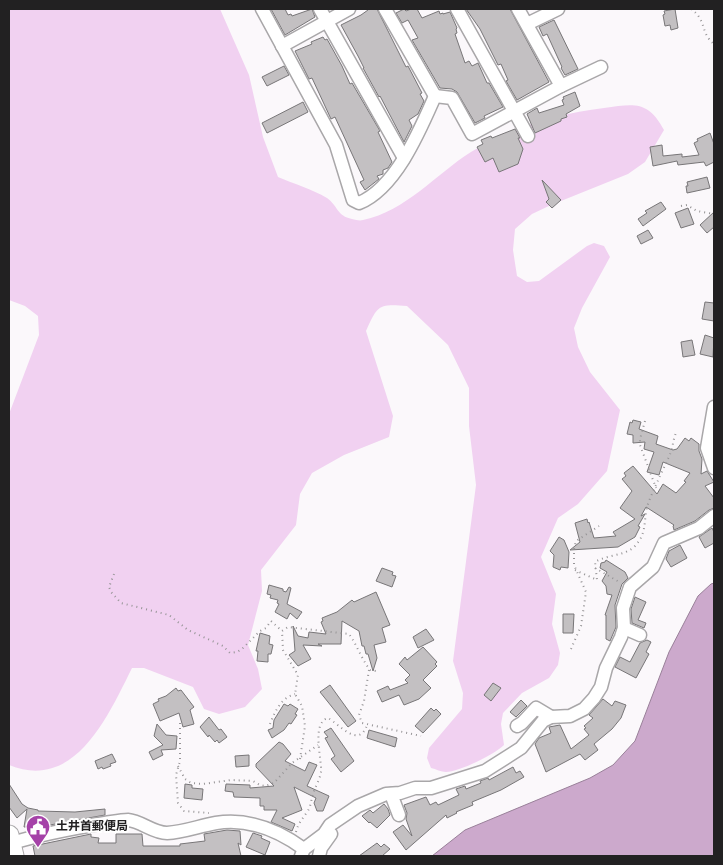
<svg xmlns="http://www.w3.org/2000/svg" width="723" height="865" font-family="Overpass,'Noto Sans JP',sans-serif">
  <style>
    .green { fill: #f1d1f1 }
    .water { fill: #cca9cc; stroke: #998099 }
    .building { fill: #c3c0c2; stroke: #787678 }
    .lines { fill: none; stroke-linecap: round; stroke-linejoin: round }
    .minor-casing { stroke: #a9a7a9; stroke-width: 15 }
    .highway-casing { stroke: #a9a7a9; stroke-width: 21 }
    .path { stroke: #969496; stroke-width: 2; stroke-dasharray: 1 4; stroke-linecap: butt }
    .minor { stroke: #fff; stroke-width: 12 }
    .highway { stroke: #fff; stroke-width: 19 }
    .labels { text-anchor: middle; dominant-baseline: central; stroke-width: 4; stroke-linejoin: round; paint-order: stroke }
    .poi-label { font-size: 12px; font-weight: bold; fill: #222122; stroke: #fff; text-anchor: start }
  </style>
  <rect width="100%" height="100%" fill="#fbf8fb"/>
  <path class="green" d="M9 9H220L249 75 263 137 278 177C294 184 312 189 327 198 338 206 337 216 352 219 356 220 360 221 363 220 406 211 436 174 471 152 511 127 557 114 604 108 634 104 648 100 664 130L645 162 628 174 551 205 532 214 515 229 513 250 517 276 527 282 539 281 587 246 594 243 604 246 610 257 582 308 574 328 578 347 590 372 620 410 607 471 578 504 558 518 541 557 556 594 552 624 560 653 558 665 549 678 522 693 503 713 501 724 504 745C495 754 459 772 446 772 441 772 436 769 431 768L427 758 429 748 462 709 463 693 453 661 476 485 469 426V388L448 345 407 306C378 304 378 305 366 331L393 416 389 437 344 455 312 473 300 494 296 525 261 570 262 591 248 645 258 669 262 689 245 707 219 714 204 709 193 687 144 668H132C108 716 75 792 9 765V414L39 335 38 316 25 306 9 300Z"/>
  <polygon class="water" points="714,583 714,856 432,856 465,830 590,778 613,765 635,741 669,652 698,596 711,584"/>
  <g class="building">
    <polygon points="271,9 285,9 288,15 291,14 292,16 312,9 315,17 285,35"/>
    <polygon points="367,9 377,9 406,67 408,66 422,93 420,94 424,101 418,114 409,120 412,126 404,142 380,96 379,97 363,68 364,68 358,56 341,25 361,15 368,10"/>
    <polygon points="404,9 406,11 411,9 417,9 422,18 439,11 440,14 443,13 443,14 450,12 457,28 456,29 457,33 455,34 465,63 469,61 472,66 478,63 487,83 489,83 503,107 484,116 485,118 475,123 457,92 452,89 440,88 412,40 418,38 408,20 402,23 396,13"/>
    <polygon points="466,9 510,9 549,82 517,100 506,81 508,80 501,64 498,65 480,29"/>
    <polygon points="675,9 678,28 671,30 670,25 665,26 663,15 665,14 664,11"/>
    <polygon points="554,20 578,69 565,75 561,68 562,67 547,34 543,36 539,27"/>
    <polygon points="323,37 325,40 327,39 342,66 350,84 352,83 380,131 378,132 392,162 388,168 383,170 383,174 377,176 379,179 365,190 360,182 364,180 335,117 331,119 312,78 309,79 295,51 312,44 311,42"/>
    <polygon points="284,66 289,75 267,86 262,77"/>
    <polygon points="575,92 580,106 566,114 567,117 561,119 561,121 535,133 527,114 537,108 539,113 564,105 562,100 564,99 563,97"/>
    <polygon points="303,102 308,112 267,133 262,123"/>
    <polygon points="515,129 520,138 518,138 523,149 518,164 499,172 493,158 485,162 477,147 483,144 481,140 491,136 492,138"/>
    <polygon points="710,133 714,144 714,162 706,166 704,162 678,165 677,161 653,166 650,147 662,145 663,156 682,154 682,157 699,155 694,143 698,141 697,139"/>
    <polygon points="707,177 710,188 687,193 686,186 688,186 687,182"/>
    <polygon points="542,180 561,200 552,208 546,202 549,199"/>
    <polygon points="661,202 666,209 643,226 638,219 647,213 645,211"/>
    <polygon points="688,208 694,224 681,228 675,213"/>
    <polygon points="714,212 714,227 707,233 700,225"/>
    <polygon points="648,230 653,238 641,244 637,236"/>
    <polygon points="705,302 714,303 714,321 702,319"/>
    <polygon points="705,335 714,338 713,357 700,354"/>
    <polygon points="692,340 695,355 683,357 681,342"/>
    <polygon points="633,420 641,422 639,429 658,436 656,444 673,450 677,449 685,438 689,441 691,438 699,444 699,451 702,459 701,474 707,471 714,482 705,486 714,498 714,508 709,510 695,521 674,530 673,526 674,525 646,507 641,516 645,514 638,526 640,527 635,537 618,547 570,550 580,542 575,523 587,519 588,523 589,522 594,538 616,536 613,532 635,519 620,508 632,491 622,479 626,476 624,473 633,466 657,494 663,484 676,493 686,482 684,481 690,473 663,462 659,475 647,472 654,452 644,449 645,442 633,443 633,435 627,434 630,422 632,423"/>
    <polygon points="712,528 714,532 714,543 705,548 699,537"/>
    <polygon points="559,537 564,540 569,552 568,568 561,567 560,570 553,567 554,555 550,551"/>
    <polygon points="680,545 687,558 671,567 666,559 669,551"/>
    <polygon points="606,560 625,572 628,578 622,584 615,605 616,627 610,641 606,639 606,615 605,615 612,595 607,594 606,586 602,581 607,572 600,568 601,563 605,562"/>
    <polygon points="382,568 393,572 392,575 396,576 392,587 376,581"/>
    <polygon points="269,585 283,589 283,591 286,592 289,587 291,588 287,604 302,612 297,619 290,613 287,619 275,612 279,604 277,603 278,600 270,598 271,595 267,594"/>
    <polygon points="376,592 390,625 382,628 386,642 374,645 377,658 373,671 368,654 366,654 364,646 362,646 359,631 342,621 341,644 318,644 322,646 303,645 311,659 298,666 289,655 295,651 293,626 298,636 308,638 309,632 326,634 321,622 323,621 322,618 337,612 352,600 354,602"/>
    <polygon points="635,597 646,602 638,620 646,623 644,628 632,623 631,609"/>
    <polygon points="563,614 574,614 573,633 563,633"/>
    <polygon points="426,629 434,640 418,648 413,637"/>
    <polygon points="260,633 270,636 269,644 273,645 271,654 268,654 268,662 257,661 258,651 256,651"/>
    <polygon points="647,640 651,642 646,652 649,654 636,678 615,667 620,657 630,662 640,643"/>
    <polygon points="423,647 437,662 435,664 437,666 423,680 431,688 419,699 404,705 399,695 382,702 377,691 388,686 390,690 408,683 405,680 410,675 399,664 405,657 407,660"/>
    <polygon points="493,683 501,688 491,701 484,695"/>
    <polygon points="330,685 356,721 348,727 320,692"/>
    <polygon points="176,688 178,691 181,690 194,707 190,710 194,724 183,727 179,713 160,721 153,704 159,701 158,699 166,696"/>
    <polygon points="603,699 612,706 615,701 626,705 621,718 612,729 594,744 598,750 585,760 580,754 546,772 535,744 539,738 551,733 549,727 560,725 571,749 589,735 584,729 586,728 584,726 593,718 589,715"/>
    <polygon points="521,700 527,706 516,717 510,712"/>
    <polygon points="284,704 288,706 290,704 298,709 295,714 297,715 291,724 289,723 284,730 272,738 268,730 273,728 274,720"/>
    <polygon points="431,708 434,711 436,709 441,714 423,733 415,726"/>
    <polygon points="209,717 219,730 221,729 227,737 219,743 217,740 215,742 209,735 208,737 200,727"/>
    <polygon points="157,724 166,735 177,736 176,749 161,750 163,755 153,760 149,752 163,745 154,736"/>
    <polygon points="331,728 354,761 341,772 331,759 335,756 325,738 328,737 324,732"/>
    <polygon points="369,730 397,738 395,747 367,738"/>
    <polygon points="279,742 283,744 291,754 285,761 305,771 309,762 317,765 307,786 329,796 323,811 317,811 314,803 316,798 294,787 302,810 282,818 295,824 292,831 271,822 277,810 264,810 264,806 260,806 260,798 234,797 233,792 225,791 226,784 250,785 250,788 274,786 256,767 256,764"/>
    <polygon points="112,754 116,762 110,764 111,766 103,769 102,767 98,769 95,761"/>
    <polygon points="249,755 249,766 236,767 235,756"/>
    <polygon points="513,767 516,773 520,771 524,777 501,790 472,802 473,805 456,812 457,813 447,818 446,815 406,850 393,832 403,825 412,836 406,819 407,813 404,805 426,797 430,805 436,802 438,805 459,795 456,789 465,786 466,789 481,783 480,781 488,778 489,780"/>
    <polygon points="9,784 22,804 28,808 38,810 38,811 75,812 105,809 105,815 28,829 28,827 24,827 27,809 17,818 9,807"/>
    <polygon points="185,784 192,785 192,788 203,789 202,800 184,798"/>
    <polygon points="384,804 388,809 390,815 377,828 370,822 369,823 362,816 370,810 373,813"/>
    <polygon points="227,830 240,831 241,845 238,843 241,856 35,856 33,846 91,834 91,837 99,838 98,843 116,843 116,834 142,834 143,846 180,846 180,844 205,841 204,834"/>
    <polygon points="253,833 262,836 261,838 270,842 265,855 246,847"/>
    <polygon points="377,843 381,847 384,844 390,849 382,856 359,856"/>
  </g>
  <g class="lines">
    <defs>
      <g id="minor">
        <path d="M262 9 336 145 353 200 359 203C396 188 420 130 435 96"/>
        <polyline points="320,9 404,158"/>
        <polyline points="385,9 435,96"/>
        <polyline points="457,9 528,136"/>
        <polyline points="527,24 558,9"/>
        <polyline points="282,46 349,9"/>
        <polyline points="561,86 601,67"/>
        <polyline points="435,96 452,98 472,134 561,86 518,9"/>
        <polyline points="714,407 707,448 714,468"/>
        <polyline points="624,628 640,635"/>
        <polyline points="517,726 522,723 536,708 551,717"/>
        <polyline points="391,794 399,815"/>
        <path d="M12 843C42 834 74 828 105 823 112 822 121 820 128 820 141 821 153 833 167 833 184 832 199 826 216 823 248 818 278 830 304 849"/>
        <polyline points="301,856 304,849 324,834 330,825 358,806 386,794 400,793 415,788 431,788 485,771 521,748 543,721 551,717 570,716 584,709 594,698 601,687 606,668 621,637 624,628 623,608 630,587 653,567 664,543 699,528 714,516"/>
        <polyline points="319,856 321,848 331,834"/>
      </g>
      <polyline id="highway" points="9,835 14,856"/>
    </defs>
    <use href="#minor" class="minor-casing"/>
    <use href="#highway" class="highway-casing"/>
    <g class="path">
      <path d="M691 9C707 20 700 33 714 44"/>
      <polyline points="681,206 687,205 697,211 714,214"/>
      <polyline points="645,421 640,439 640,445 656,488"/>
      <polyline points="595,568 621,583"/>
      <path d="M575 570 597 580 595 562C606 555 624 556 634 547 649 532 642 519 649 501 656 484 664 468 671 452 673 446 673 440 676 433"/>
      <polyline points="114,574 109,587 111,592 121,603 169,615 188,630 223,646 230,653 237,652 242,649 260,631 266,628 271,621 282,631"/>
      <polyline points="571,649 581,626 586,592 574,565 574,549 576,541 599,526"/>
      <polyline points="369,670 364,701 359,715 362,723 421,736"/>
      <polyline points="180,723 180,761 176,775 178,803 184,811 209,813"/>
      <path d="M270 724C275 711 281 698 295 694"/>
      <path d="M300 759 305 726 302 706 295 694 298 675 283 650 282 631 288 627 349 634C357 645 361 658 370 670L376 671"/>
      <polyline points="178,766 185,779 191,783 203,784 231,780 253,781 260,785 265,786 274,783 292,763 318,745"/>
      <path d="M296 832C298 823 302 820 307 812 311 807 311 800 313 794 315 787 320 779 321 772 322 759 311 723 328 718 339 724 359 749 367 725"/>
    </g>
    <use href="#minor" class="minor"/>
    <use href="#highway" class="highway"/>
  </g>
  <defs>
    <symbol id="civic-pin" viewBox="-11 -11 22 30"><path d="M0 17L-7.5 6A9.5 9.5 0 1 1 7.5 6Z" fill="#a542a8" stroke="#fff"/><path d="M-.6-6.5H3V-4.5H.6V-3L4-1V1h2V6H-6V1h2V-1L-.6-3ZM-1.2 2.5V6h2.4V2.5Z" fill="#fff"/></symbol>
  </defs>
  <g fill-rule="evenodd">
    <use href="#civic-pin" x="24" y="813" width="28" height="38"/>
  </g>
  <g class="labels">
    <g class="poi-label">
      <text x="56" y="827">土井首郵便局</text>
    </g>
  </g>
  <rect width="723" height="865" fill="none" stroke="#222122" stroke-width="20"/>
</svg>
